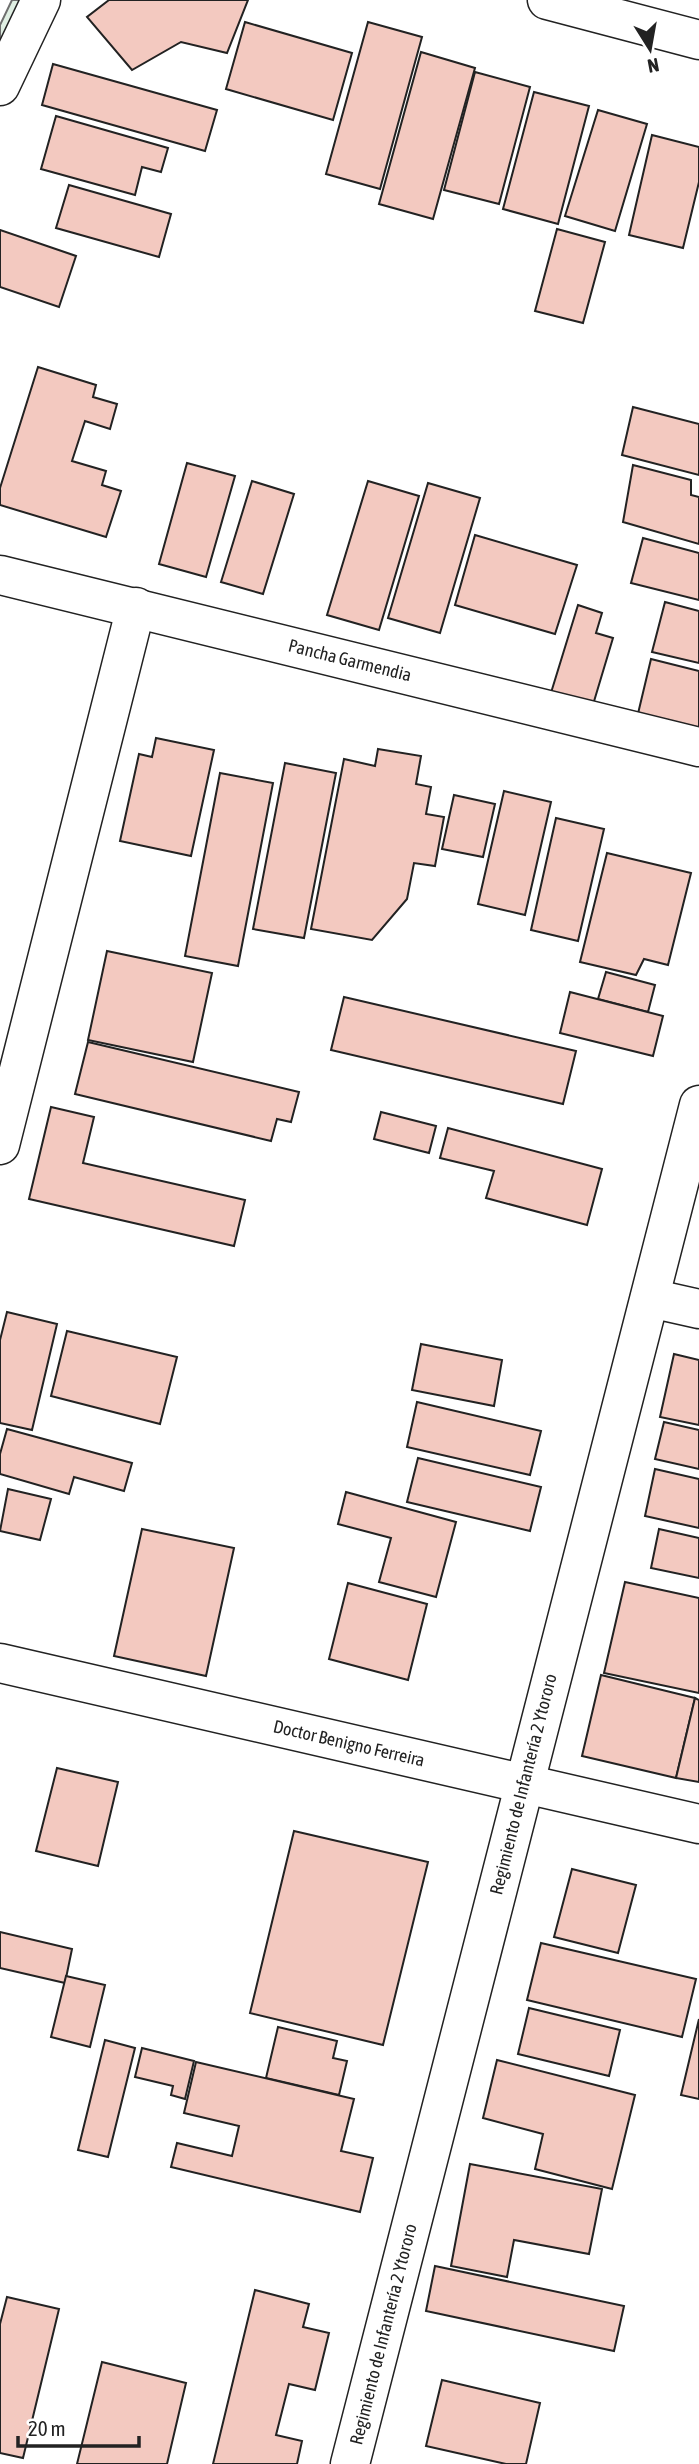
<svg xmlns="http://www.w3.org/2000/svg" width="699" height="2464" font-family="'Asap Condensed',sans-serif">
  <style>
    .green { fill: #e0efe3; stroke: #6f6f6f; stroke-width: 2 }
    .building { fill: #f3c9c0; stroke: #222; stroke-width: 2 }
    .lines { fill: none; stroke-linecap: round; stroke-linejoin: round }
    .minor-casing { stroke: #222; stroke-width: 41 }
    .major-casing { stroke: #222; stroke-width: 41 }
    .minor { stroke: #fff; stroke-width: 38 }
    .major { stroke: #fff; stroke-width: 38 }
    .labels { text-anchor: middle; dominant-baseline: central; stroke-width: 5; stroke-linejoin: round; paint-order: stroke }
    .street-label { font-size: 18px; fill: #222; stroke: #fff }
  </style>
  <rect width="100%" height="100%" fill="#fff"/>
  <polygon class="green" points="12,0 23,0 0,48 0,25"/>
  <g class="building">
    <polygon points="109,0 248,0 227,53 181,42 132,70 87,17"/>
    <polygon points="245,22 352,53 333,120 226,89"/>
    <polygon points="368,22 422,37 380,189 326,174"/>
    <polygon points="421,52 475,68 433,219 379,204"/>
    <polygon points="53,64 217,110 205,151 42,105"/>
    <polygon points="475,72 530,87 499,204 444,190"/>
    <polygon points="534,92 589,106 558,224 503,209"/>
    <polygon points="598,110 647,124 615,231 565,216"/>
    <polygon points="56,116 168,148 161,172 142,167 135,195 41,169"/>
    <polygon points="652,135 699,147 699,182 683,248 629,235"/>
    <polygon points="69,185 171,214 159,257 56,228"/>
    <polygon points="557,229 605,242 583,323 535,311"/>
    <polygon points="0,230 76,256 59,307 0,287"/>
    <polygon points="38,367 96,385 93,397 117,404 110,429 85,421 72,461 106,471 102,485 121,491 106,537 0,505 0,488"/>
    <polygon points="633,407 699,424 699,475 622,455"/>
    <polygon points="187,463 235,476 206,577 159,564"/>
    <polygon points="633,465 691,480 691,495 699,497 699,544 623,522"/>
    <polygon points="252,481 294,494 263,594 221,582"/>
    <polygon points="368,481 419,496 379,630 327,615"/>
    <polygon points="428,483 480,498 440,633 388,618"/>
    <polygon points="475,535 577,565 555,634 455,605"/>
    <polygon points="643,538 699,553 699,600 631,583"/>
    <polygon points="665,602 699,611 699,663 652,652"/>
    <polygon points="578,605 602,613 596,633 613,638 592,708 550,696"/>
    <polygon points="651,659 699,671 699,737 636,722"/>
    <polygon points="156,738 214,750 191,856 120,841 139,754 152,757"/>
    <polygon points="378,749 421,756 416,784 431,787 426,814 444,817 435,866 414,863 407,899 372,940 311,929 344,759 375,766"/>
    <polygon points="285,763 336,773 304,938 253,929"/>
    <polygon points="220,773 273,783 238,966 185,956"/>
    <polygon points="504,791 551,802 525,915 478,904"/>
    <polygon points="454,795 495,804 483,857 442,849"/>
    <polygon points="556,818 604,829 578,941 531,930"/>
    <polygon points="607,853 691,873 668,965 644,959 636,975 580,962"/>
    <polygon points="107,951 212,973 193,1062 88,1040"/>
    <polygon points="606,972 655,985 648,1012 598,999"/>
    <polygon points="570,992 663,1016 653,1056 560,1033"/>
    <polygon points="344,997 576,1051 563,1104 331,1050"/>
    <polygon points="88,1042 299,1092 291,1122 277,1119 271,1141 75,1094"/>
    <polygon points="51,1107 94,1117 83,1163 245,1200 234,1246 29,1199"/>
    <polygon points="381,1112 436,1126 429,1153 374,1139"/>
    <polygon points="448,1128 602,1169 587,1225 486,1198 494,1171 440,1158"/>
    <polygon points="7,1312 57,1324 32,1430 0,1423 0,1340"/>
    <polygon points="67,1331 177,1357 160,1424 51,1396"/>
    <polygon points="421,1344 502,1360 494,1406 412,1390"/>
    <polygon points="674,1354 699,1360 699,1425 660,1417"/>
    <polygon points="417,1402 541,1431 530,1475 407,1447"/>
    <polygon points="664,1422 699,1430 699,1469 655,1459"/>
    <polygon points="7,1429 132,1463 124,1491 74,1477 69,1494 0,1474 0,1454"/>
    <polygon points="418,1458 541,1487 530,1531 407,1502"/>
    <polygon points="655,1469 699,1479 699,1528 645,1516"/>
    <polygon points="8,1489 51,1499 40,1540 0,1531"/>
    <polygon points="346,1492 456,1522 436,1597 379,1582 391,1538 338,1524"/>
    <polygon points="142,1529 234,1548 206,1676 114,1656"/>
    <polygon points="659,1529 699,1538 699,1578 651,1568"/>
    <polygon points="625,1582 699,1598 699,1693 604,1673"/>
    <polygon points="348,1583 427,1604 408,1680 329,1659"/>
    <polygon points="601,1675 695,1698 676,1778 582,1756"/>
    <polygon points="695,1698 699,1700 699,1782 676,1778"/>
    <polygon points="57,1768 118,1782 98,1866 36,1851"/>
    <polygon points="294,1831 428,1862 383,2045 250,2013"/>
    <polygon points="572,1869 636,1885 618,1953 554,1937"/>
    <polygon points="0,1932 72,1949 65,1983 0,1968"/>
    <polygon points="541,1943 696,1979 682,2037 527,2000"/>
    <polygon points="66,1976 105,1985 90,2047 51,2037"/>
    <polygon points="529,2008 620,2030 609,2076 518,2054"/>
    <polygon points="699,2019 699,2099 681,2095"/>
    <polygon points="278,2027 337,2041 333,2058 347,2061 339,2095 266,2078"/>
    <polygon points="105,2040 135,2048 108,2157 78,2150"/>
    <polygon points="142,2048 194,2061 185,2099 171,2095 173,2086 135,2077"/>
    <polygon points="497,2060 635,2095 612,2189 535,2169 543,2134 483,2118"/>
    <polygon points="196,2062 354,2099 341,2151 373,2158 360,2212 171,2167 177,2143 232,2156 239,2126 184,2113"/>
    <polygon points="470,2164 602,2189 589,2254 514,2240 507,2277 451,2266"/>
    <polygon points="435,2266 624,2306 614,2351 426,2311"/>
    <polygon points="255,2290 309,2304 303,2327 329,2333 315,2390 289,2384 276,2435 302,2441 297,2464 213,2464"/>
    <polygon points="7,2297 59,2309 23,2458 0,2453 0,2324"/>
    <polygon points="102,2362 186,2383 167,2464 77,2464"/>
    <polygon points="442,2380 540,2403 526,2464 506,2464 426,2446"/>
  </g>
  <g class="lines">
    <defs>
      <g id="minor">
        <polyline points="547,0 699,40"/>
        <polyline points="0,575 699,747"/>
        <polyline points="0,1145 136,607"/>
        <polyline points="650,1298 699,1309"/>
        <polyline points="0,1663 699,1824"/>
        <polyline points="350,2464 699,1105"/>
      </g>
      <polyline id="major" points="0,86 41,0"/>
    </defs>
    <use href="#minor" class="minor-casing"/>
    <use href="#major" class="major-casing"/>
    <use href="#minor" class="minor"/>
    <use href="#major" class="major"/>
  </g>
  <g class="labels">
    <g class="street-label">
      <text transform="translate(350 660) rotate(14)">Pancha Garmendia</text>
      <text transform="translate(349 1743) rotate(13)">Doctor Benigno Ferreira</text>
      <text transform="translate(523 1784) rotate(-76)">Regimiento de Infantería 2 Ytororo</text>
      <text transform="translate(383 2334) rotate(-76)">Regimiento de Infantería 2 Ytororo</text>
    </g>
  </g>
  <g transform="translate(650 49) rotate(169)" stroke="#ffffff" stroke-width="5" paint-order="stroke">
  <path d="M0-5L12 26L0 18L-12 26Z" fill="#222222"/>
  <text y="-10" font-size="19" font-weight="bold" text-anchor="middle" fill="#222222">N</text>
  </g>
  <path d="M18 2436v10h121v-10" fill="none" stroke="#222222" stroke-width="3.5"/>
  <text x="28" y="2436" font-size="21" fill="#222222" stroke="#ffffff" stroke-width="5" paint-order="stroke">20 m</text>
</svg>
